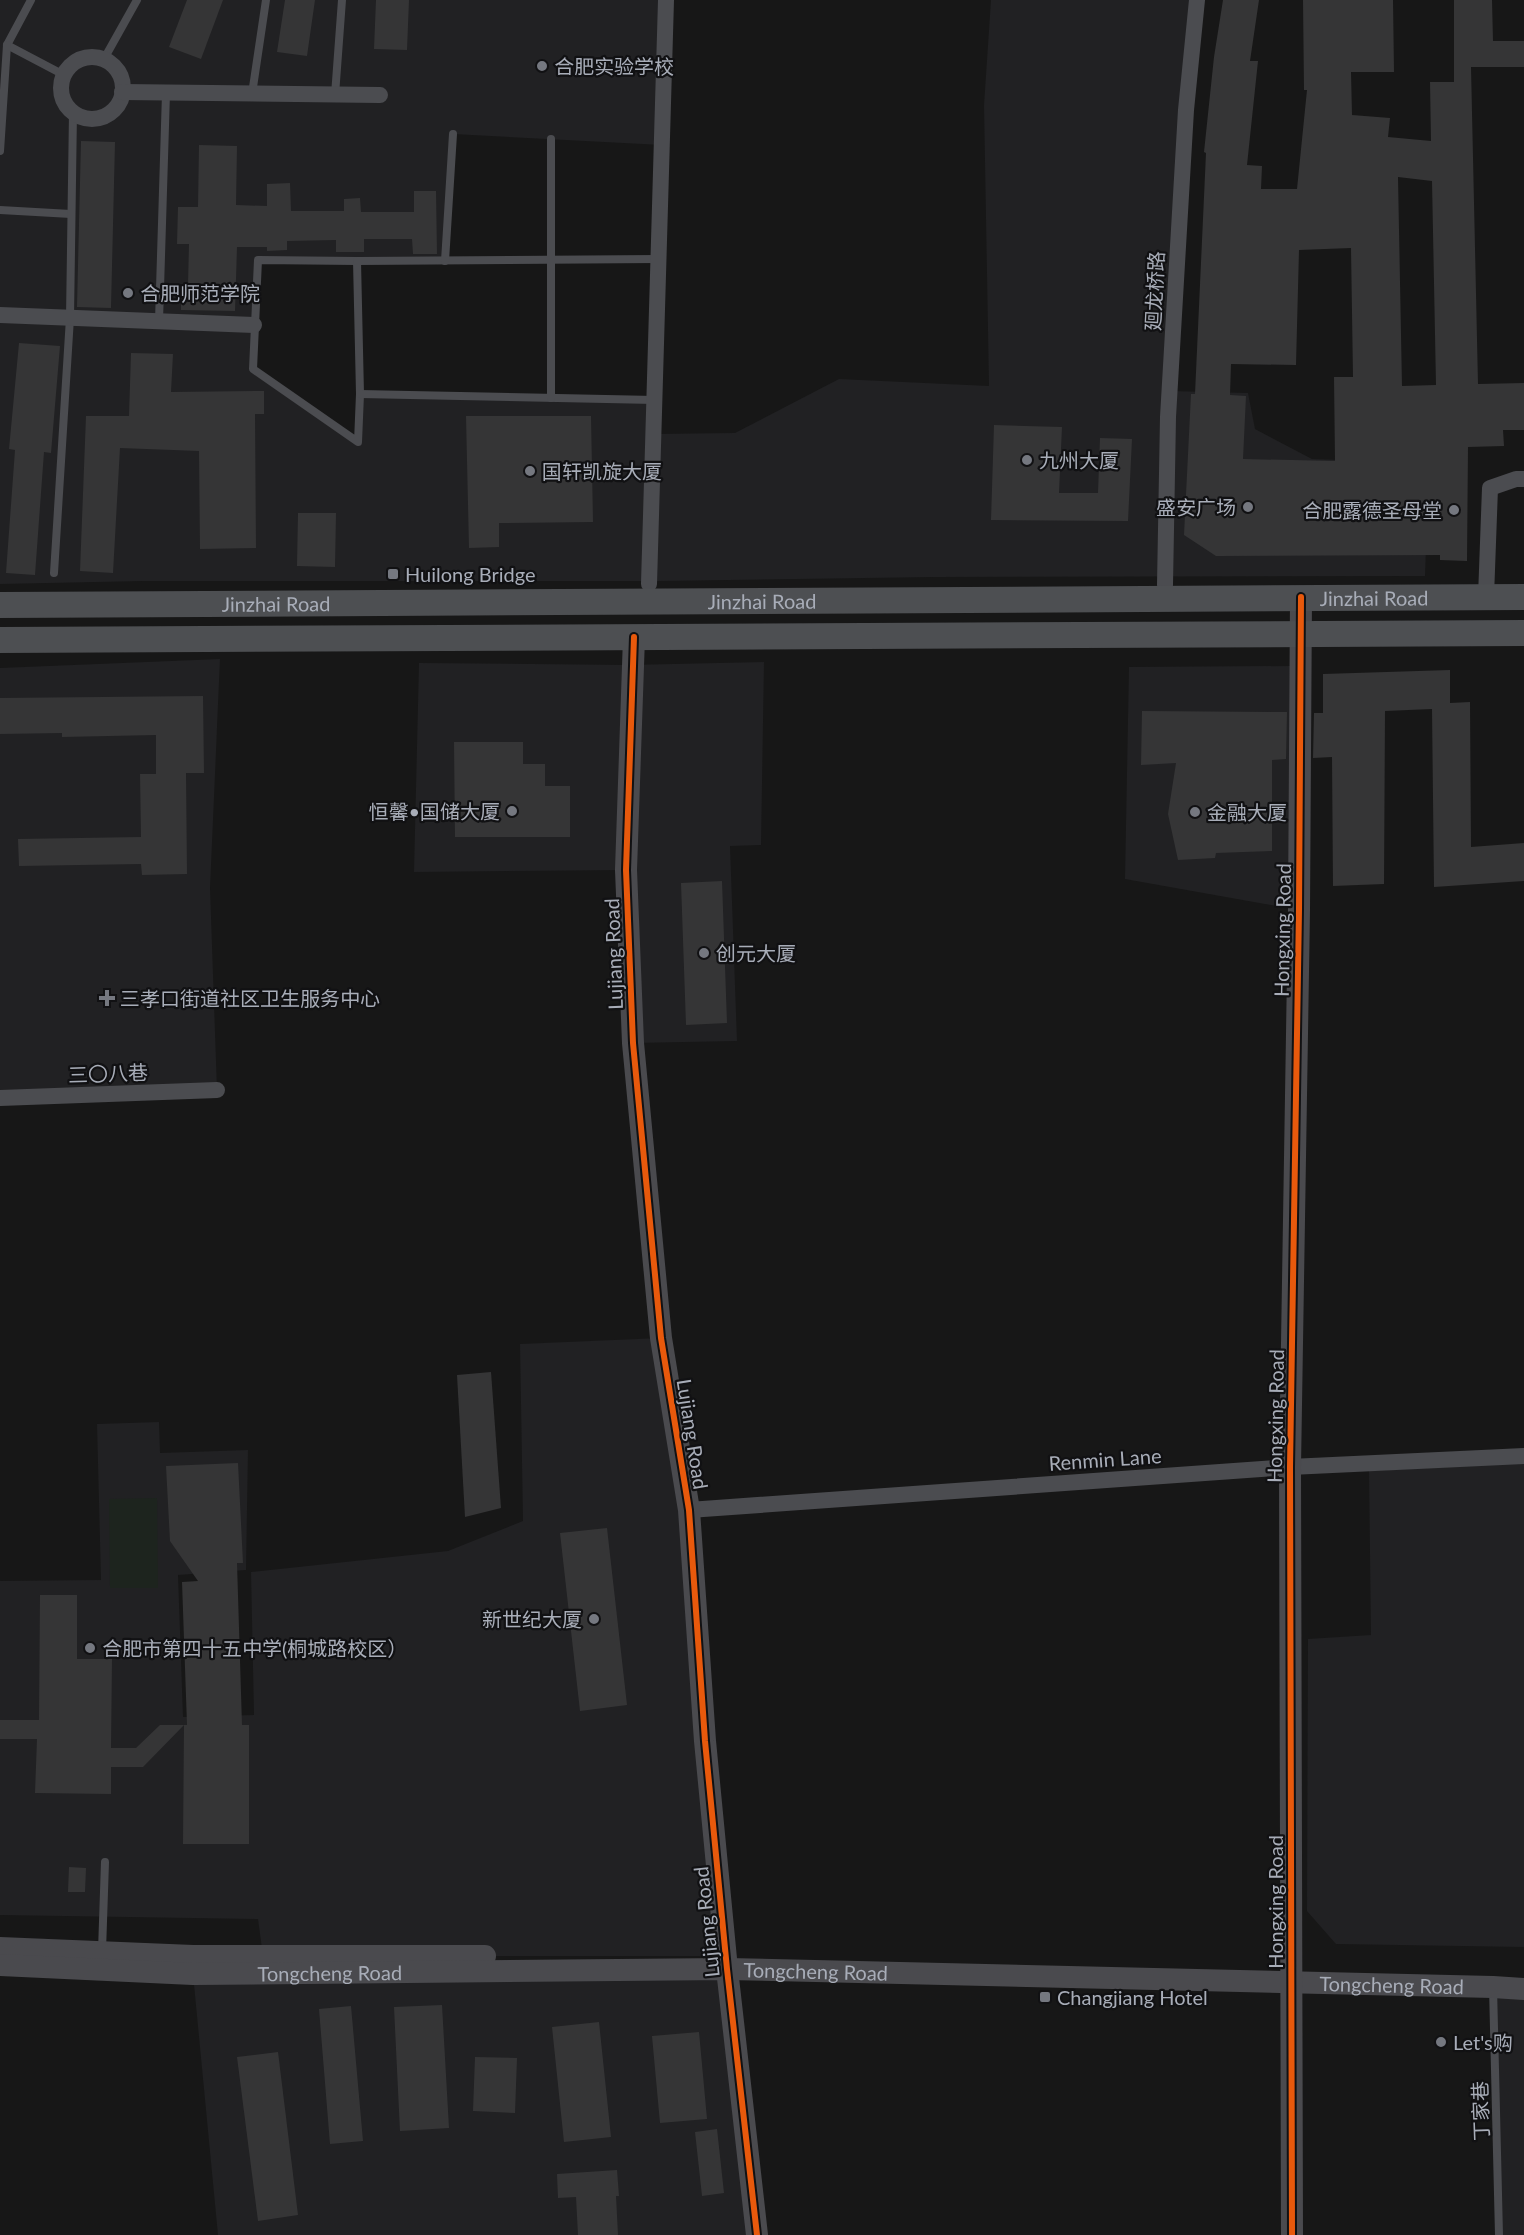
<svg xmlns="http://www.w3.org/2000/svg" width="1524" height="2235" font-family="Lato,'Noto Sans SC',sans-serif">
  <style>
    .built { fill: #212123 }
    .green { fill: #1d241e }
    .building { fill: #353536; fill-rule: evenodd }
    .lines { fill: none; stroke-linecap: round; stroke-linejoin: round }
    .lane { stroke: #4b4c50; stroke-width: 8 }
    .street { stroke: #4b4c50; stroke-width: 16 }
    .secondary { stroke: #4a4a4e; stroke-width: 22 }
    .primary { stroke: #4d4f52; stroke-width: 26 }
    .cycleway-casing { stroke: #111113; stroke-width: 10 }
    .cycleway { stroke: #e8590c; stroke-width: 6 }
    .poi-dot { fill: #757880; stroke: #111113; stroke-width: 2 }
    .labels { text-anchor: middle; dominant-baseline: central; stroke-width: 4.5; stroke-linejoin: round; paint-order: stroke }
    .poi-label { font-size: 20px; fill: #a8adb8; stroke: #111113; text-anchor: start }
    .street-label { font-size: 20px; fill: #a8adb8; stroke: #111113 }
  </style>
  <rect width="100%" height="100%" fill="#171717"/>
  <g class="built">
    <polygon points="0,0 666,0 662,145 453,134 445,261 258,260 253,369 357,442 360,394 655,400 654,434 735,433 839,379 989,386 984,105 991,0 1197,0 1170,391 1248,393 1255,429 1312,459 1429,463 1425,576 934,577 657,581 144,581 0,584"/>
    <polygon points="220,659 210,888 217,1090 0,1098 0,668"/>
    <polygon points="764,662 761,845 730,846 737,1041 633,1043 626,870 414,872 419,663 628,665"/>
    <polygon points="1291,666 1299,910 1125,879 1129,667"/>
    <polygon points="661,1338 726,1956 263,1956 258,1919 0,1915 0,1581 101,1580 97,1424 159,1422 160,1453 248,1450 246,1570 178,1575 183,1717 254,1715 251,1572 448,1551 523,1521 520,1344"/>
    <polygon points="1524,1463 1524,1947 1336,1944 1307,1911 1308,1639 1371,1635 1369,1471"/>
    <polygon points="727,1969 757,2235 218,2235 193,1974"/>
    <polygon points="1493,1987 1524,1989 1524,2235 1499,2235"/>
  </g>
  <polygon class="green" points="157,1498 158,1588 110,1588 109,1499"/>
  <g class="building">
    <polygon points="187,0 223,0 201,59 169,47"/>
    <polygon points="285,0 315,0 307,56 277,52"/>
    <polygon points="376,0 409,0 407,50 374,49"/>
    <path d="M1223 0H1259L1250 61H1258L1247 165 1262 166 1261 189H1297L1307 90H1304L1303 0H1393L1394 72H1351L1352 115 1390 118 1388 137 1431 141 1430 82H1454V0H1492L1493 41H1524V67H1471L1478 384 1524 383V430H1503L1504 446 1468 447 1467 561 1440 560V555L1216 556 1184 535 1191 394H1195L1206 153 1204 152 1214 57ZM1398 177 1432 181 1436 385 1402 386ZM1351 248 1353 377H1334L1335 461 1243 459 1246 396 1230 395 1231 364 1296 365 1299 250Z"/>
    <polygon points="81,141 115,142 111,308 77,307"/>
    <polygon points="199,145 237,146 236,205 267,206 267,184 290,183 291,211 344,211 344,199 360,198 361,212 414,212 414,191 436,191 437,254 413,254 412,239 364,239 364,252 336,252 336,240 287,241 287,250 267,251 267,247 237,247 235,311 181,310 181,285 188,285 189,244 177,244 178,207 198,207"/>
    <polygon points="19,343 60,346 51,453 44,452 35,575 6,573 15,450 9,449"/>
    <polygon points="131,353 173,354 171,392 264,391 264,414 255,414 256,548 200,549 199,451 120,448 113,573 80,571 86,416 129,416"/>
    <polygon points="466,416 591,416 593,522 499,523 499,547 469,548"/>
    <polygon points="994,425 1062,427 1059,493 1098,493 1100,438 1132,439 1128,521 991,520"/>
    <polygon points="298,513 336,513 335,567 297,566"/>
    <polygon points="1450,670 1450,703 1470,702 1471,847 1524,843 1524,881 1434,887 1432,709 1385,711 1384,884 1333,886 1332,757 1313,758 1314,713 1323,713 1323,674"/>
    <polygon points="203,696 204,773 186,773 187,874 142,875 141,864 19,866 18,839 141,837 140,774 156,774 156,735 62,737 62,733 0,734 0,698"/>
    <polygon points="1142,711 1287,712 1286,759 1272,760 1272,851 1216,853 1215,858 1178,860 1168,814 1176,763 1141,765"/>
    <polygon points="454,742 523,742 523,764 545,764 545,786 570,786 570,837 455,837"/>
    <polygon points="722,881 727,1023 686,1025 681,883"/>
    <polygon points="491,1372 501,1508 465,1517 457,1375"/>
    <polygon points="238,1463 243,1563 237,1563 242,1725 249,1725 249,1844 183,1844 184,1725 143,1767 111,1767 111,1794 35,1793 37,1739 0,1739 0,1720 39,1720 40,1595 77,1595 77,1659 112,1659 111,1748 136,1748 160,1725 187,1725 182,1582 198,1581 170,1541 166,1466"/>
    <polygon points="607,1528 627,1705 580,1711 560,1533"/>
    <polygon points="69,1867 86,1868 85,1892 68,1892"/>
    <polygon points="442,2005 449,2128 400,2131 394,2007"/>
    <polygon points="351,2006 363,2141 330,2144 319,2009"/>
    <polygon points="599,2022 611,2137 564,2142 552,2027"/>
    <polygon points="699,2032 707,2119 660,2123 652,2036"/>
    <polygon points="278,2052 298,2215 258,2221 237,2057"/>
    <polygon points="475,2057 517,2058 515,2113 473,2111"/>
    <polygon points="717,2129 724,2193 702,2196 695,2132"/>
    <polygon points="617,2170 619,2196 616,2196 618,2235 578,2235 576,2197 558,2198 557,2174"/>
  </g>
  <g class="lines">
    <g class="lane">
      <polyline points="31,0 7,45 64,75"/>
      <polyline points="104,59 137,0"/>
      <polyline points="252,94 266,0"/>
      <polyline points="335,95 342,0"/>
      <polyline points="0,151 7,45"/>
      <polyline points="0,210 71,214"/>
      <polygon points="258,260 357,261 360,394 358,442 253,369"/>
      <polyline points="357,261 659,259"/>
      <polyline points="445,261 453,134"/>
      <polyline points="159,321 166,93"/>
      <polyline points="360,394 655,400"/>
      <polyline points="551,398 551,139"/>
      <polyline points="54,573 70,318 73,112"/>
      <polyline points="102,1951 105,1862"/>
      <polyline points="1493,1987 1499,2235"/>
    </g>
    <g class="street">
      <circle cx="92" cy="88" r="31"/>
      <polyline points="122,92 380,95"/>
      <polyline points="0,315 254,325"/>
      <polyline points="649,584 666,0"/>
      <polyline points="1165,585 1168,417 1186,110 1197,0"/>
      <polyline points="1486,597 1490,488 1516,479 1524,479"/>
      <polyline points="0,1098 217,1090"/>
      <polyline points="689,1510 1290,1467 1524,1456"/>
    </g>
    <g class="secondary">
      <polyline points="634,637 626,870 633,1043 661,1338 689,1510 705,1741 727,1969 757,2235"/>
      <polyline points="0,1948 193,1956 485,1956"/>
      <path id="s1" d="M0 1965 193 1974 727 1969 1493 1987 1524 1989"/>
      <polyline points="1292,2235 1290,1467 1299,910 1301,597"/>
    </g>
    <g class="primary">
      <path id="s2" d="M0 605 1524 597"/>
      <polyline points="0,640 1524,633"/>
    </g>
    <defs>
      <g id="cycleway">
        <polyline points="634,637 626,870 633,1043 661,1338 689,1510 705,1741 727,1969 757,2235"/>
        <polyline points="1292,2235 1290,1467 1299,910 1301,597"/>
      </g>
    </defs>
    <use href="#cycleway" class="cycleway-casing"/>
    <use href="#cycleway" class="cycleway"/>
  </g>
  <g class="poi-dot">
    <circle cx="542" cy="66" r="6"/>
    <circle cx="128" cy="293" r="6"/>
    <circle cx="1027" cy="460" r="6"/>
    <circle cx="530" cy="471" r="6"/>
    <circle cx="1248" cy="507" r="6"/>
    <circle cx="1454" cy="510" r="6"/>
    <rect x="387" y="568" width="12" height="12" rx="3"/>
    <circle cx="512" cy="811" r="6"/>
    <circle cx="1195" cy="812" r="6"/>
    <circle cx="704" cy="953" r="6"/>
    <path d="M104 989h6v6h6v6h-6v6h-6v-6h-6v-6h6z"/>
    <circle cx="594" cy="1619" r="6"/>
    <circle cx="90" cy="1648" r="6"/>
    <rect x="1039" y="1991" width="12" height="12" rx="3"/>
    <circle cx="1441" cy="2042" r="6"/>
  </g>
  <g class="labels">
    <g class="poi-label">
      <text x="554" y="66">合肥实验学校</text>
      <text x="140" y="293">合肥师范学院</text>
      <text x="1039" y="460">九州大厦</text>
      <text x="542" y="471">国轩凯旋大厦</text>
      <text x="1236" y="507" text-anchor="end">盛安广场</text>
      <text x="1442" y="510" text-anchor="end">合肥露德圣母堂</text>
      <text x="405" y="574">Huilong Bridge</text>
      <text x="500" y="811" text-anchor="end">恒馨•国储大厦</text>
      <text x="1207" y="812">金融大厦</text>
      <text x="716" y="953">创元大厦</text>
      <text x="120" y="998">三孝口街道社区卫生服务中心</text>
      <text x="582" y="1619" text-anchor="end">新世纪大厦</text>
      <text x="102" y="1648">合肥市第四十五中学(桐城路校区）</text>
      <text x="1057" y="1997">Changjiang Hotel</text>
      <text x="1453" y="2042">Let's购</text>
    </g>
    <g class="street-label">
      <text transform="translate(1154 291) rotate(-87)">廻龙桥路</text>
      <text stroke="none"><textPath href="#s2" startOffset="1374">Jinzhai Road</textPath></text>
      <text stroke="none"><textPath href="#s2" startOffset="762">Jinzhai Road</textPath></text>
      <text stroke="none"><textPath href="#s2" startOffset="276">Jinzhai Road</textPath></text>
      <text transform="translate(1282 930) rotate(-89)">Hongxing Road</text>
      <text transform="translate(613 954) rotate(-92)">Lujiang Road</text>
      <text transform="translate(108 1073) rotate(-2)">三〇八巷</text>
      <text transform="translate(1275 1416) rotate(-89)">Hongxing Road</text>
      <text transform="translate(693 1434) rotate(81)">Lujiang Road</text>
      <text transform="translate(1105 1459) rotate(-4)">Renmin Lane</text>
      <text transform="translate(1275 1902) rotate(-90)">Hongxing Road</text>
      <text transform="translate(706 1922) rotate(-96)">Lujiang Road</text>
      <text stroke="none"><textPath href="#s1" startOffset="816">Tongcheng Road</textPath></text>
      <text stroke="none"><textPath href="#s1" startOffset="330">Tongcheng Road</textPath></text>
      <text stroke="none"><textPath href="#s1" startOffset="1392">Tongcheng Road</textPath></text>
      <text transform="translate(1480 2111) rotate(-92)">丁家巷</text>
    </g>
  </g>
</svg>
